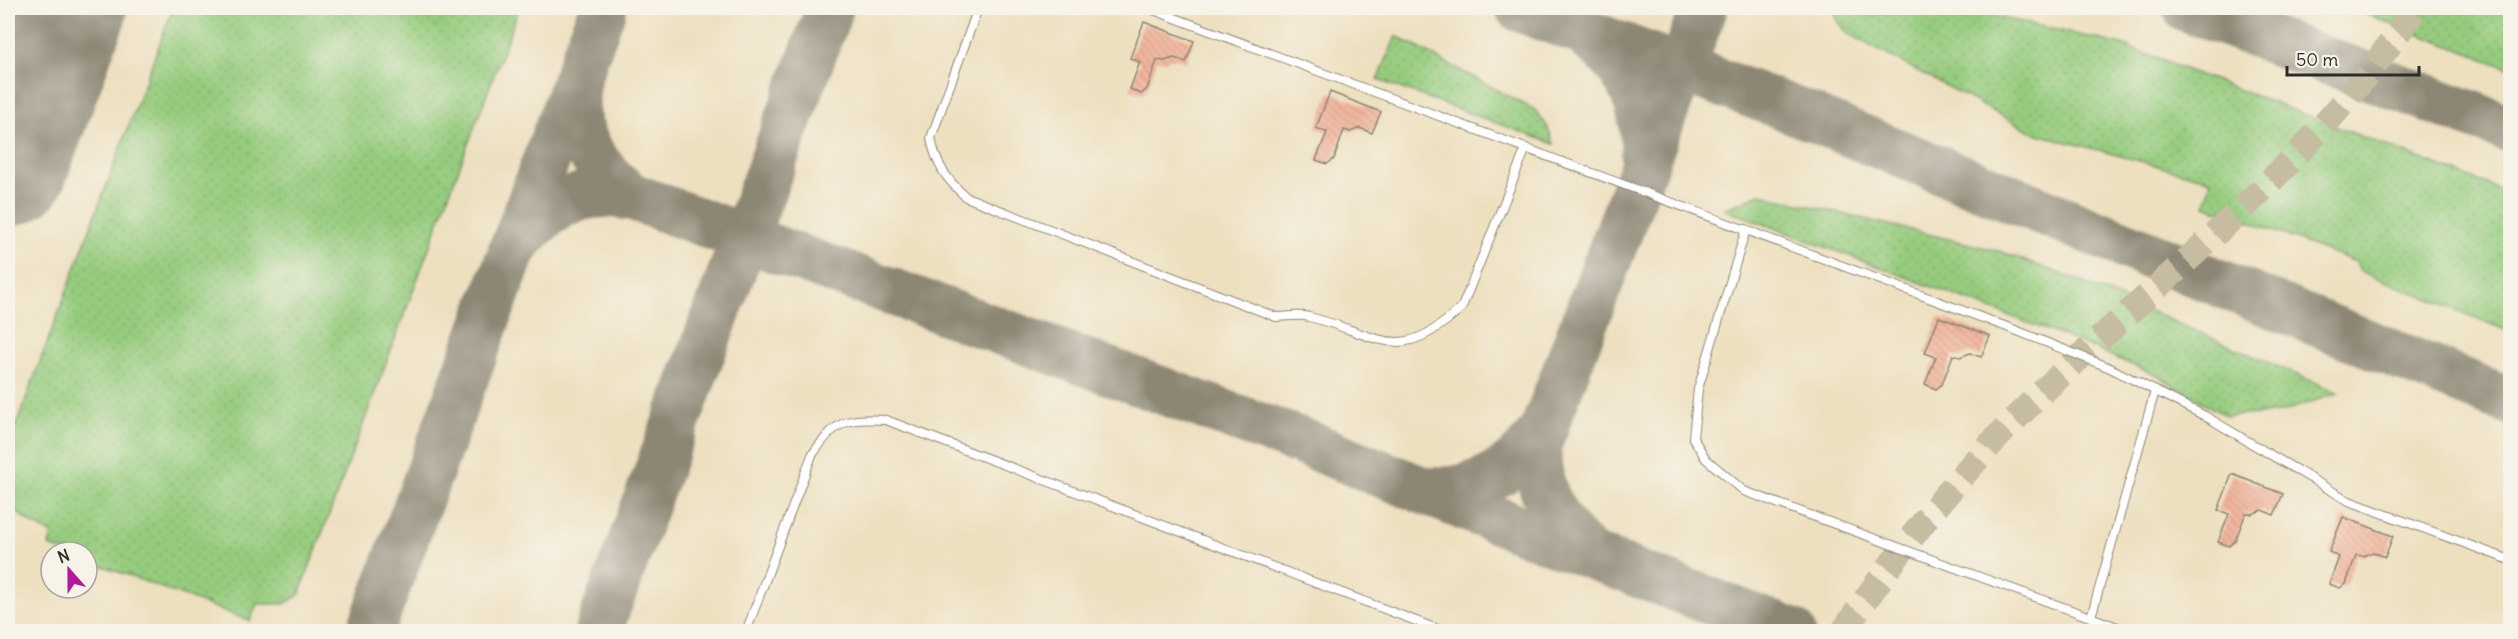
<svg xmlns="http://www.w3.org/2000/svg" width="2518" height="639" font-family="Delius,sans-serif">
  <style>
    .grass { fill: url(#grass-dots); stroke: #607c54; stroke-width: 1.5 }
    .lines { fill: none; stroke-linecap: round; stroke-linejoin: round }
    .taxiway { stroke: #8c8675; stroke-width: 48 }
    .runway { stroke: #8c8675; stroke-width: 120 }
    .building { fill: url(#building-back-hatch) }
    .primary-tunnel { stroke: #c6bca1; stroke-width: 26; stroke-dasharray: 26 13; stroke-linecap: butt }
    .service-casing { stroke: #8c8675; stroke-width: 10 }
    .service { stroke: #fff; stroke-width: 8 }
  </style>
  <defs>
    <pattern id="grass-dots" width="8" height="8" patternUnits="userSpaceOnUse" patternTransform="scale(1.5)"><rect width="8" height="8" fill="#96cc7e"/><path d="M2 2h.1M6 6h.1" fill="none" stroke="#81af6d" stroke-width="1.8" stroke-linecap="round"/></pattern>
    <pattern id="building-back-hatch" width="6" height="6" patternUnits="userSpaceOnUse" patternTransform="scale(1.5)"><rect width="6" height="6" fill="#f1b298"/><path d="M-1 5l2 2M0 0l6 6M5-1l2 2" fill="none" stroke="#cf9983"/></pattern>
  </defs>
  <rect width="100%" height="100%" fill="#f7f3e8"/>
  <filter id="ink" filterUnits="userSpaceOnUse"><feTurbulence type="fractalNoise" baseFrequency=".0167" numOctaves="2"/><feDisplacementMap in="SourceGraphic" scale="12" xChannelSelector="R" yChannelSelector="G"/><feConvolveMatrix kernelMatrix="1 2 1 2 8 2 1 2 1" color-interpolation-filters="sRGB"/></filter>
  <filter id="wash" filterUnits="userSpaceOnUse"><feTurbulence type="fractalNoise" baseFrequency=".008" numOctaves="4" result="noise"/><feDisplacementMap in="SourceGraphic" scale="24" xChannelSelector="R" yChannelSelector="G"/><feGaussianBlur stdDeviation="1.35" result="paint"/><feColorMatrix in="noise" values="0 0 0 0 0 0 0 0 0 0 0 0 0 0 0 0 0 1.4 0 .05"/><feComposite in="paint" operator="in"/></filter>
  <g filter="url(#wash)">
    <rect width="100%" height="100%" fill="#ede0bf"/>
    <g class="grass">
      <path d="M173 8H519L299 595 284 604H257L250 621 87 560V552H66L49 546 52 534C0 508 7 502 8 447Z"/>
      <polygon points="1834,8 1958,8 2119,44 2510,193 2510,332 2360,271 2356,262 2205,205 2211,180 2034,133 1848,34 1836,19"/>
      <polygon points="2351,8 2510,8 2510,69 2360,12"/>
      <polygon points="1396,36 1535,110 1547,126 1554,144 1378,80"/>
      <polygon points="1760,194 1999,251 2080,281 2339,393 2278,413 2226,416 2160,377 2079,342 1724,209"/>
    </g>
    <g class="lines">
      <g class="taxiway">
        <polyline points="1519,8 1783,106 2510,401"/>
        <polyline points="2186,8 2510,129"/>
        <path d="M1589 37C1630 68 1647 108 1644 159"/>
        <path d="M577 81C569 129 595 171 633 197"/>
        <path d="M512 249C547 208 576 185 633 197L1300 441 1512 526 1792 632"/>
        <path d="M1427 491C1476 493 1516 471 1544 429"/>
        <path d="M1590 555C1557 529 1534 487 1538 444L1704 8"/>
        <polyline points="370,632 603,8"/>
        <polyline points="598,632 830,8"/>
      </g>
      <polyline class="runway" points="8,166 67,8"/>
    </g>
    <g id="blocks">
      <g class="building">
        <polygon points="1144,22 1194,41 1186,62 1174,58 1164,61 1157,60 1147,89 1141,94 1130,89 1140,62 1130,58"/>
        <polygon points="1330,92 1381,112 1372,133 1360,128 1350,132 1344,130 1334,159 1327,164 1316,160 1327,132 1316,128"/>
        <polygon points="1939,317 1990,336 1981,357 1970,353 1960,357 1953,355 1942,384 1936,389 1925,384 1936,357 1925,353"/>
        <polygon points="2232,474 2283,494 2274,515 2262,510 2252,514 2246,513 2235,541 2229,546 2218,542 2229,514 2218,510"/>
        <polygon points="2343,517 2393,536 2385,557 2373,552 2363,556 2356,555 2346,584 2340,588 2329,584 2339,557 2329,552"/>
      </g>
    </g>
  </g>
  <g filter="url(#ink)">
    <use href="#blocks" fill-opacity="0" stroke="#8c8675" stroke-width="1.5"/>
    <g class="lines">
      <path class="primary-tunnel" d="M1843 632C1896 554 1957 476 2024 410 2157 280 2312 166 2415 8"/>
      <defs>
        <g id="service">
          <path d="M978 8 931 138C936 165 946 179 966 197L1276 317C1286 317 1299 314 1309 317 1380 334 1398 368 1462 307L1526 148"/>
          <polyline points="1148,8 2015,330 2108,367 2205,416 2349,501 2510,560"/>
          <polyline points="1746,229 1698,389 1693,438 1706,459 1744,491 2131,632"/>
          <polyline points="2091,617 2155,391"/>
          <path d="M746 632 812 455C836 421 844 418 886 420L1445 632"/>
        </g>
      </defs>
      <use href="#service" class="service-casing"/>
      <use href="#service" class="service"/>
    </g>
  </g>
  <rect width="2518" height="639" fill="none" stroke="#f7f3e8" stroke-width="30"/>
  <g transform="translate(69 570) rotate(339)"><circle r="28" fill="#f7f3e8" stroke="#a5a39c" stroke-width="1.5"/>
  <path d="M0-4.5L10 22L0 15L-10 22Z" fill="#b5179e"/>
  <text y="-9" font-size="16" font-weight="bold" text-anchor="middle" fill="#2b2b2b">N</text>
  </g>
  <path d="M2287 66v9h132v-9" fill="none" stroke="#2b2b2b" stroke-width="3"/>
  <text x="2296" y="66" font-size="18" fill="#2b2b2b" stroke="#f7f3e8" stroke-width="4.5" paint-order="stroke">50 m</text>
</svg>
